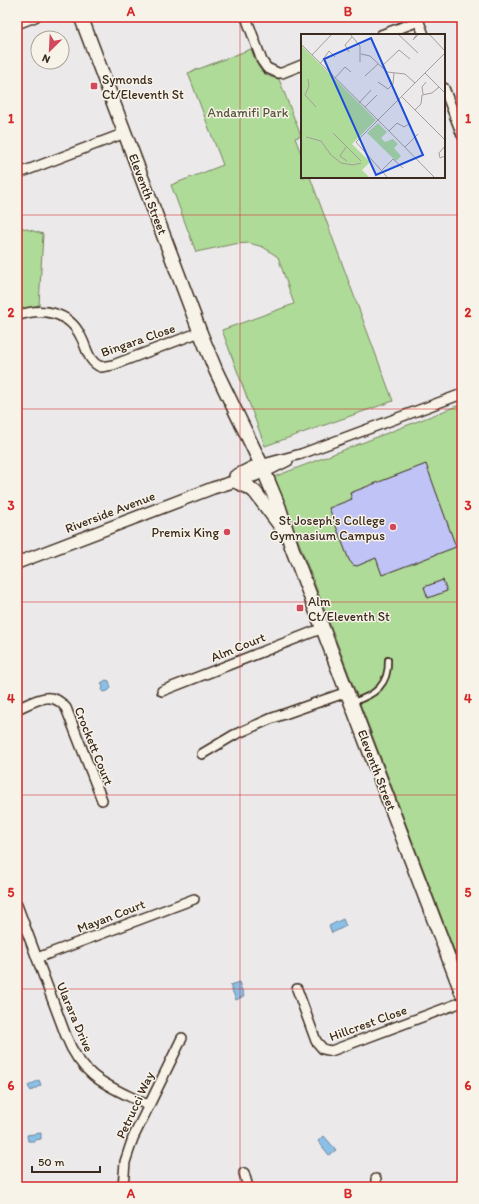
<svg xmlns="http://www.w3.org/2000/svg" width="479" height="1204" font-family="Itim,sans-serif">
  <style>
    .green { fill: #afdb99; stroke: #75825c }
    .water { fill: #8ac0e8; stroke: #6a8497 }
    .building { fill: #c0c3f5; stroke: #3b2a1e }
    .lines { fill: none; stroke-linecap: round; stroke-linejoin: round }
    .service-casing { stroke: #3b2a1e; stroke-width: 8 }
    .minor-casing { stroke: #3b2a1e; stroke-width: 12 }
    .tertiary-casing { stroke: #3b2a1e; stroke-width: 14 }
    .secondary-casing { stroke: #3b2a1e; stroke-width: 16 }
    .service { stroke: #f7f3e8; stroke-width: 4.5 }
    .minor { stroke: #f7f3e8; stroke-width: 9 }
    .tertiary { stroke: #f7f3e8; stroke-width: 11 }
    .secondary { stroke: #f7f3e8; stroke-width: 13 }
    .grid { fill: none; stroke: #d62828; stroke-width: 1; stroke-opacity: 0.55 }
    .poi-dot { fill: #d1495b; stroke: #f7f3e8; stroke-width: 1.5 }
    .labels { text-anchor: middle; dominant-baseline: central; stroke-width: 3; stroke-linejoin: round; paint-order: stroke }
    .poi-label { font-size: 13px; fill: #3b2a1e; stroke: #f7f3e8; text-anchor: start }
    .park-label { font-size: 13px; fill: #58563d; stroke: #f7f3e8 }
    .street-label { font-size: 13px; fill: #3b2a1e; stroke: #f7f3e8 }
    .inset-road { fill: none; stroke: #a59d99; stroke-width: 1 }
    .view { fill: #1d4ed8; fill-opacity: 0.15; stroke: #1d4ed8; stroke-width: 2 }
    .inset-edge { fill: none; stroke: #3b2a1e; stroke-width: 2 }
    .neatline { fill: none; stroke: #d62828; stroke-width: 1.5 }
    .grid-label { font-size: 13px; text-anchor: middle; font-weight: bold; fill: #d62828 }
  </style>
  <rect width="100%" height="100%" fill="#ece9eb"/>
  <filter id="ink" filterUnits="userSpaceOnUse"><feTurbulence type="fractalNoise" baseFrequency=".025" numOctaves="2"/><feDisplacementMap in="SourceGraphic" scale="8" xChannelSelector="R" yChannelSelector="G"/><feConvolveMatrix kernelMatrix="1 2 1 2 8 2 1 2 1" color-interpolation-filters="sRGB"/></filter>
  <g filter="url(#ink)">
    <g class="green">
      <path d="M251 49C258 66 259 76 279 79L301 136 295 138 302 156V177H310L393 401 265 446 222 330 294 304 278 257 263 247 249 243 234 244 196 252 171 185 223 165 188 73Z"/>
      <polygon points="17,226 43,234 39,305 20,310 17,306"/>
      <polygon points="462,404 462,971 274,477"/>
    </g>
    <g class="water">
      <polygon points="106,680 109,681 111,688 108,691 103,692 102,690 103,687 101,683"/>
      <polygon points="343,919 346,926 332,933 329,926"/>
      <polygon points="239,982 244,996 236,1000 230,985"/>
      <polygon points="39,1080 41,1085 31,1091 28,1086"/>
      <polygon points="41,1133 41,1139 35,1140 35,1141 28,1141 27,1135"/>
      <polygon points="324,1136 336,1150 329,1155 318,1141"/>
    </g>
    <g class="building">
      <polygon points="426,464 456,547 382,575 376,558 357,566 353,565 349,560 329,508 352,499 350,493"/>
      <polygon points="443,580 447,591 428,598 424,587"/>
    </g>
    <g class="lines">
      <defs>
        <path id="service" d="M353 702C375 695 389 685 388 660"/>
        <g id="minor">
          <polyline points="246,17 262,61 267,68 278,73 282,73 302,65"/>
          <polyline points="417,17 424,35"/>
          <polyline points="17,24 35,17"/>
          <polyline points="381,35 419,21"/>
          <polyline points="444,88 462,135"/>
          <polyline points="17,174 125,133"/>
          <path d="M17 316C41 307 69 311 81 337 87 348 88 362 101 367L113 365 200 332"/>
          <polyline points="256,466 301,454 462,394"/>
          <polyline points="259,474 272,469 288,461"/>
          <polyline points="162,691 323,628"/>
          <path d="M17 709C35 701 51 689 66 708L102 800"/>
          <polyline points="202,754 234,735 270,719 347,692"/>
          <path d="M17 905 66 1036C83 1080 110 1086 149 1106"/>
          <polyline points="37,958 194,899"/>
          <polyline points="297,989 316,1041 323,1049 331,1051 462,1002"/>
          <polyline points="244,1173 248,1187"/>
          <polyline points="123,1187 125,1162 133,1138 182,1038"/>
          <polyline points="376,1187 376,1179"/>
        </g>
        <g id="tertiary">
          <polyline points="235,476 253,467"/>
          <polyline points="17,563 213,488 256,475"/>
        </g>
        <g id="secondary">
          <polyline points="81,17 200,332 216,371 261,464 279,507 292,548 462,993"/>
          <polyline points="237,482 250,488 255,492 282,528"/>
        </g>
      </defs>
      <use href="#service" class="service-casing"/>
      <use href="#minor" class="minor-casing"/>
      <use href="#tertiary" class="tertiary-casing"/>
      <use href="#secondary" class="secondary-casing"/>
      <use href="#service" class="service"/>
      <use href="#minor" class="minor"/>
      <use href="#tertiary" class="tertiary"/>
      <use href="#secondary" class="secondary"/>
    </g>
  </g>
  <path class="grid" d="M240 17V1187M17 215H462M17 409H462M17 602H462M17 795H462M17 989H462"/>
  <g class="poi-dot">
    <rect x="90" y="82" width="8" height="8" rx="2"/>
    <circle cx="393" cy="527" r="4"/>
    <circle cx="227" cy="532" r="4"/>
    <rect x="296" y="604" width="8" height="8" rx="2"/>
  </g>
  <g class="labels">
    <g class="poi-label">
      <text x="102" y="79">Symonds<tspan x="102" dy="15">Ct/Eleventh St</tspan></text>
      <text x="385" y="520" text-anchor="end">St Joseph's College<tspan x="385" dy="15">Gymnasium Campus</tspan></text>
      <text x="219" y="532" text-anchor="end">Premix King</text>
      <text x="308" y="601">Alm<tspan x="308" dy="15">Ct/Eleventh St</tspan></text>
    </g>
    <g class="park-label">
      <text x="248" y="112">Andamifi Park</text>
    </g>
    <g class="street-label">
      <text transform="translate(148 194) rotate(69)">Eleventh Street</text>
      <text transform="translate(138 340) rotate(-19)">Bingara Close</text>
      <text transform="translate(110 512) rotate(-21)">Riverside Avenue</text>
      <text transform="translate(238 647) rotate(-22)">Alm Court</text>
      <text transform="translate(94 746) rotate(68)">Crockett Court</text>
      <text transform="translate(377 770) rotate(69)">Eleventh Street</text>
      <text transform="translate(111 916) rotate(-21)">Mayan Court</text>
      <text transform="translate(75 1017) rotate(67)">Ularara Drive</text>
      <text transform="translate(368 1023) rotate(-20)">Hillcrest Close</text>
      <text transform="translate(135 1105) rotate(-65)">Petrucci Way</text>
    </g>
  </g>
  <g transform="translate(301 34)">
    <rect width="144" height="144" fill="#ece9eb"/>
    <path d="M0 11 75 86 51 110 69 128 61 136 69 144H0ZM77 89 86 98 80 104 84 108 92 105 97 110 93 114 100 122 95 127 66 99Z" fill="#afdb99"/>
    <path class="inset-road" d="M49 0 59 12V28M97 0 117 19M116 0 112 6 118 0M128 0 144 17M0 10 85 94M48 18 44 11 51 3M60 20 69 22 86 38 104 40 114 49M11 21 31 0M19 30 28 17 34 23M80 33 98 16 109 25M124 39 144 59M64 42 77 30M34 44 44 33 50 38M7 45 8 52 4 61 15 73M77 48 87 55 92 50 93 39M122 60 121 53 125 48M100 62 144 106M58 69 70 56M64 73 76 61M114 76 120 70 121 61 131 59 138 53M84 93 134 144M88 97 96 89 103 93 108 90M32 99 60 127M5 103 20 107 30 121 40 129 52 131 60 129M144 112 138 119 139 124 144 122M45 113 39 122 46 127M104 113 117 100M80 137 92 125 102 134M87 144 55 108 144 19"/>
    <path class="view" d="M70 4 122 121 75 141 23 25Z"/>
    <rect width="144" height="144" class="inset-edge"/>
  </g>
  <rect width="479" height="1204" fill="none" stroke="#f7f3e8" stroke-width="44"/>
  <g transform="translate(50 50) rotate(204)"><circle r="19" fill="#f7f3e8" stroke="#aca397"/>
  <path d="M0-3L7 15L0 10L-7 15Z" fill="#d1495b"/>
  <text y="-6" font-size="11" font-weight="bold" text-anchor="middle" fill="#3b2a1e">N</text>
  </g>
  <path d="M32 1166v6h68v-6" fill="none" stroke="#3b2a1e" stroke-width="2"/>
  <text x="38" y="1166" font-size="12" fill="#3b2a1e" stroke="#f7f3e8" stroke-width="3" paint-order="stroke">50 m</text>
  <rect x="22" y="22" width="435" height="1160" class="neatline"/>
  <g class="grid-label">
    <text x="131" y="16">A</text>
    <text x="348" y="16">B</text>
    <text x="11" y="123">1</text>
    <text x="468" y="123">1</text>
    <text x="11" y="317">2</text>
    <text x="468" y="317">2</text>
    <text x="11" y="510">3</text>
    <text x="468" y="510">3</text>
    <text x="11" y="703">4</text>
    <text x="468" y="703">4</text>
    <text x="11" y="897">5</text>
    <text x="468" y="897">5</text>
    <text x="11" y="1090">6</text>
    <text x="468" y="1090">6</text>
    <text x="131" y="1198">A</text>
    <text x="348" y="1198">B</text>
  </g>
</svg>
